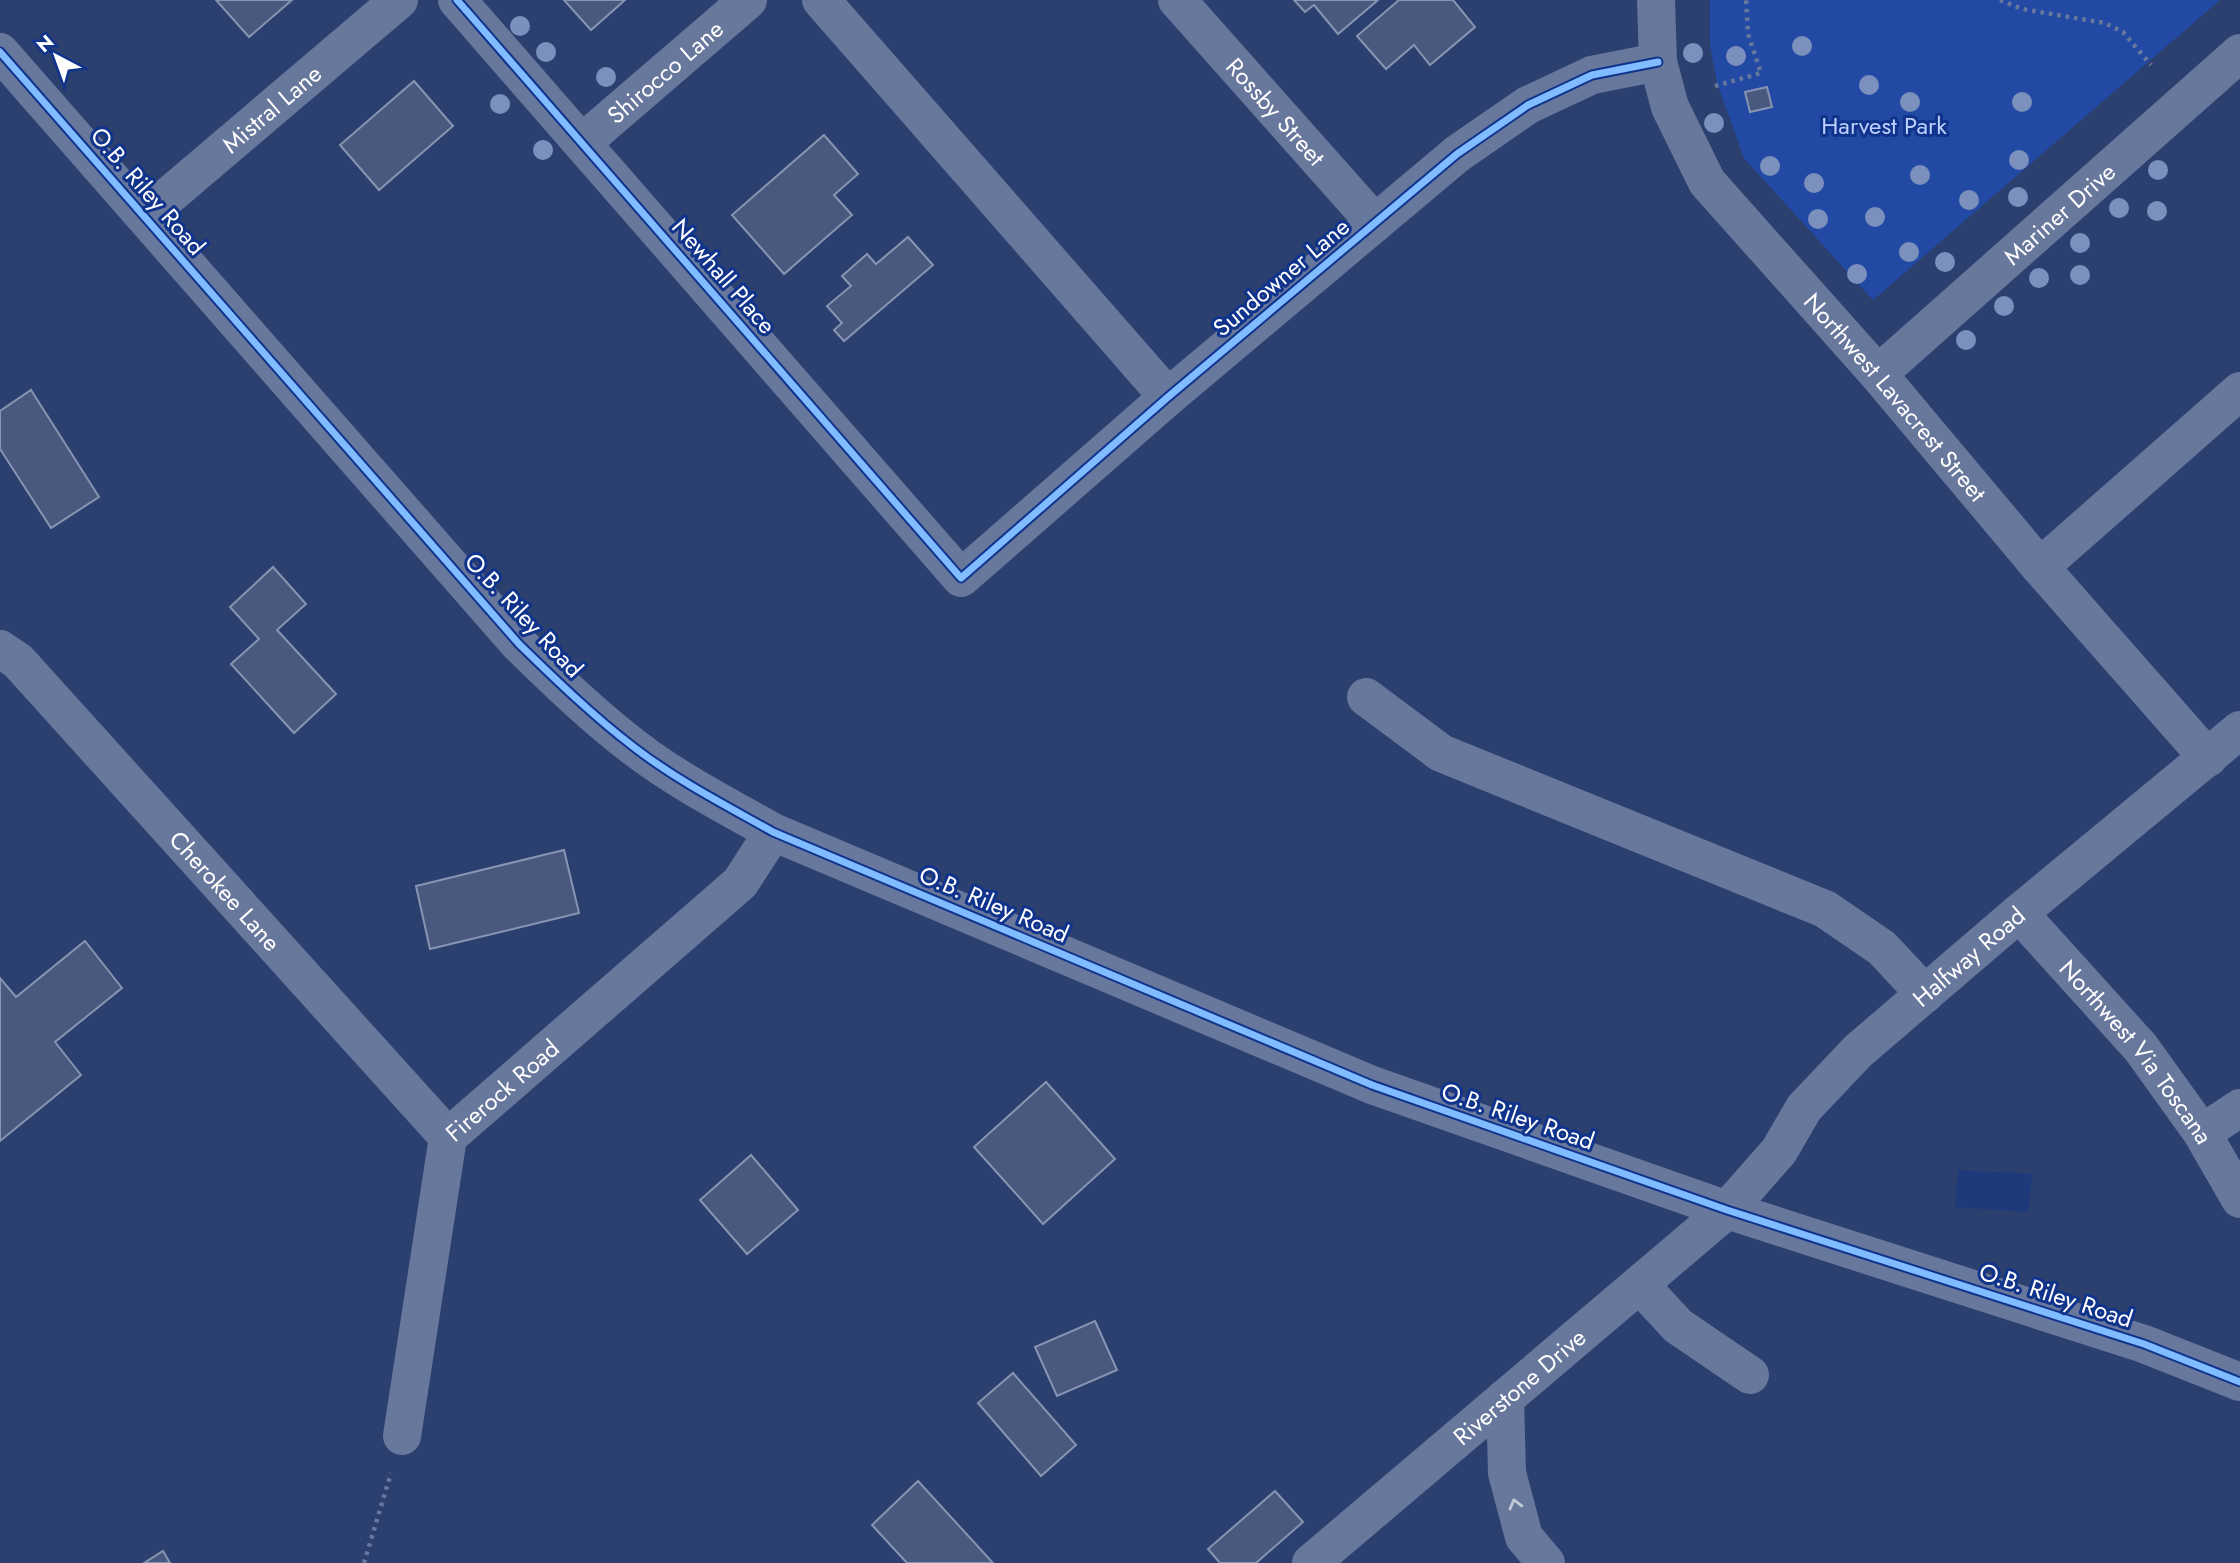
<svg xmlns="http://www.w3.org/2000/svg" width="2240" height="1563" font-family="Jost,sans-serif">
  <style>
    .green { fill: #224aa4 }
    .water { fill: #1f3a7b }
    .building { fill: #48587e; stroke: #8794b2; stroke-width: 2 }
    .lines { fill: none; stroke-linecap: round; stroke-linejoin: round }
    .path { stroke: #68779c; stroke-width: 4.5; stroke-dasharray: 3.5 5; stroke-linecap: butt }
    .minor { stroke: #68779c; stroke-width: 38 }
    .cycleway-casing { stroke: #10338c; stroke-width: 11 }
    .cycleway { stroke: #80bcff; stroke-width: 7 }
    .tree { fill: #7c90be }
    .oneway { stroke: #c3c9d7 }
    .labels { text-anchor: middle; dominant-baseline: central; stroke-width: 6; stroke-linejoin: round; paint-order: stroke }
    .street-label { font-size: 24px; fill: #fff; stroke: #10338c }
    .park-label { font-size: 24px; fill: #bdd1fd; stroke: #10338c }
  </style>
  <rect width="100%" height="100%" fill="#2c4070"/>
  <polygon class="green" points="1710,0 2220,0 1873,300 1744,158 1717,83 1710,45"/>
  <polygon class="water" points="1958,1170 2032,1174 2029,1212 1955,1207"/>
  <g class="building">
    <polygon points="216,0 292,0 249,37"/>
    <polygon points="564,0 625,0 591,30"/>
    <polygon points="1294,0 1378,0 1338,34 1314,5 1305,12"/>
    <polygon points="1399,0 1453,0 1475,27 1430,65 1414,45 1386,69 1357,36"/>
    <polygon points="414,81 453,126 379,190 340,145"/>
    <polygon points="1767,87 1772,107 1750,112 1745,92"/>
    <polygon points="824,135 858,174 834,195 852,215 784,274 732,215"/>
    <polygon points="908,237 933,265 844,341 834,330 842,323 827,306 851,286 842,276 867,254 876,264"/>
    <polygon points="31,390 99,497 51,528 0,449 0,411"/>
    <polygon points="273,567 306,604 277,630 336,694 294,733 231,664 259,639 230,607"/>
    <polygon points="564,850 579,913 430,949 416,886"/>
    <polygon points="85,941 122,988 55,1042 81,1075 0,1141 0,978 16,997"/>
    <polygon points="1046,1082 1115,1159 1043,1224 974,1147"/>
    <polygon points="751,1155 798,1210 747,1254 700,1200"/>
    <polygon points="1095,1321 1117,1370 1057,1396 1035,1347"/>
    <polygon points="1013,1373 1076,1445 1041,1476 978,1403"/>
    <polygon points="918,1481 993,1563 907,1563 872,1525"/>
    <polygon points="1275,1491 1303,1522 1256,1563 1220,1563 1208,1549"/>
    <polygon points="163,1551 170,1563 144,1563"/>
  </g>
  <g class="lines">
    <g class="path">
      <polyline points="2000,0 2022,9 2105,23 2123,32 2151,65"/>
      <polyline points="1715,86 1761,73 1748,34 1746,0"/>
      <polyline points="364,1563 391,1473"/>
    </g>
    <g class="minor">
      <polyline points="457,0 961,578 1168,397 1457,154 1528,105 1592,75 1658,62"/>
      <polyline points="821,0 1168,397"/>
      <path id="s1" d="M1177 0 1375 223"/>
      <path id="s2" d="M1656 0 1658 62 1670 107 1707 182 1878 374 2040 567 2208 758"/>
      <path d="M0 52 519 644C556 680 593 716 635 748 678 781 727 806 773 832L1372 1085 1727 1210 2144 1344 2240 1382"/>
      <path id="s3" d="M583 142 748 0"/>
      <path id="s4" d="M145 216 399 0"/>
      <path id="s5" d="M1878 374 2240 53"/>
      <polyline points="2040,567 2240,391"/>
      <path id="s6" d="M0 649 18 661 448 1137"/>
      <polyline points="1366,697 1441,753 1825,909 1882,948 1925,994"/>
      <path id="s7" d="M2019 913 2141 1048 2202 1133 2240 1199"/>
      <polyline points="2202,1133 2240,1108"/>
      <polyline points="1640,1285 1678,1326 1750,1375"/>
      <polyline points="1505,1398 1507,1473 1524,1537 1546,1563"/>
      <path id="s8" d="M402 1436 448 1137 740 883 773 832"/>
      <path id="s9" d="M1311 1563 1727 1210 1779 1151 1804 1108 1858 1051 2019 913 2240 730"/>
    </g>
    <defs>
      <g id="cycleway">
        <polyline points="457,0 961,578 1168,397 1457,154 1528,105 1592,75 1658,62"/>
        <path d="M0 52 519 644C556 680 593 716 635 748 678 781 727 806 773 832L1372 1085 1727 1210 2144 1344 2240 1382"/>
      </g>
    </defs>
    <use href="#cycleway" class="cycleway-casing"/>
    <use href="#cycleway" class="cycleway"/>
  </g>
  <g class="tree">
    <circle cx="520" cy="26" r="10"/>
    <circle cx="1802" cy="46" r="10"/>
    <circle cx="546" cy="52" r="10"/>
    <circle cx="1693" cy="53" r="10"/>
    <circle cx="1736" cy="56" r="10"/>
    <circle cx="606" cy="77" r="10"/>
    <circle cx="1869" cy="85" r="10"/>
    <circle cx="1910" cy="102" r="10"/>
    <circle cx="2022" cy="102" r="10"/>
    <circle cx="500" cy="104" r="10"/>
    <circle cx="1714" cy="123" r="10"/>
    <circle cx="543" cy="150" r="10"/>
    <circle cx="2019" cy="160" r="10"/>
    <circle cx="1770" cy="166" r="10"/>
    <circle cx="2158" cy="170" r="10"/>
    <circle cx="1920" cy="175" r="10"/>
    <circle cx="1814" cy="183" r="10"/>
    <circle cx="2018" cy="197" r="10"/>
    <circle cx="1969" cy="200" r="10"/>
    <circle cx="2119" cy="208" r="10"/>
    <circle cx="2157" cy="211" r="10"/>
    <circle cx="1875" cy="217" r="10"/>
    <circle cx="1818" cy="219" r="10"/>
    <circle cx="2080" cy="243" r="10"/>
    <circle cx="1909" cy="252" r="10"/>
    <circle cx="1945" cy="262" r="10"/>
    <circle cx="1857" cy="274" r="10"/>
    <circle cx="2080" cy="275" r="10"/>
    <circle cx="2039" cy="278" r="10"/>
    <circle cx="2004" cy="306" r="10"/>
    <circle cx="1966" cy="340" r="10"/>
  </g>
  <defs><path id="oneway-chevron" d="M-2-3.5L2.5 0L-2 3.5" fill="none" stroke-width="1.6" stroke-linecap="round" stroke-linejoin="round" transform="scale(1.75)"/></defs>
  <use class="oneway" href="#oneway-chevron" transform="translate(1515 1504) rotate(-105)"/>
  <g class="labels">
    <g class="street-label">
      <text stroke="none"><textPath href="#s3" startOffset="108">Shirocco Lane</textPath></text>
      <text stroke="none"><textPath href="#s4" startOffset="166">Mistral Lane</textPath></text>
      <text stroke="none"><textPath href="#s1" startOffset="149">Rossby Street</textPath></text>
      <text transform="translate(148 191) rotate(49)">O.B. Riley Road</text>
      <text stroke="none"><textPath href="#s5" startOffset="242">Mariner Drive</textPath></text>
      <text transform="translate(724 276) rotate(49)">Newhall Place</text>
      <text transform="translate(1281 277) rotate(-40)">Sundowner Lane</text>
      <text stroke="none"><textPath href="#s2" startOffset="478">Northwest Lavacrest Street</textPath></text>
      <text transform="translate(524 615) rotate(47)">O.B. Riley Road</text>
      <text stroke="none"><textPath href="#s6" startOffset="331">Cherokee Lane</textPath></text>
      <text transform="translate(994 904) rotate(23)">O.B. Riley Road</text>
      <text stroke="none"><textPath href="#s9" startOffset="898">Halfway Road</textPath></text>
      <text stroke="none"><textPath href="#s7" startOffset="182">Northwest Via Toscana</textPath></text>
      <text stroke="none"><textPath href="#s8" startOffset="374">Firerock Road</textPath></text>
      <text transform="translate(1518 1116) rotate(19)">O.B. Riley Road</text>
      <text transform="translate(2056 1295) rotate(18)">O.B. Riley Road</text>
      <text stroke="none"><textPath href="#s9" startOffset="273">Riverstone Drive</textPath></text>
    </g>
    <g class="park-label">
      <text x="1884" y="125">Harvest Park</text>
    </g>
  </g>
  <g transform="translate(56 56) rotate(319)" stroke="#10338c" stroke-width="5" paint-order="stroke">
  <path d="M0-5L12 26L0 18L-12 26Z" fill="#ffffff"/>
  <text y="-10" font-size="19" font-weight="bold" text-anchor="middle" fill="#ffffff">N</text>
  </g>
</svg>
